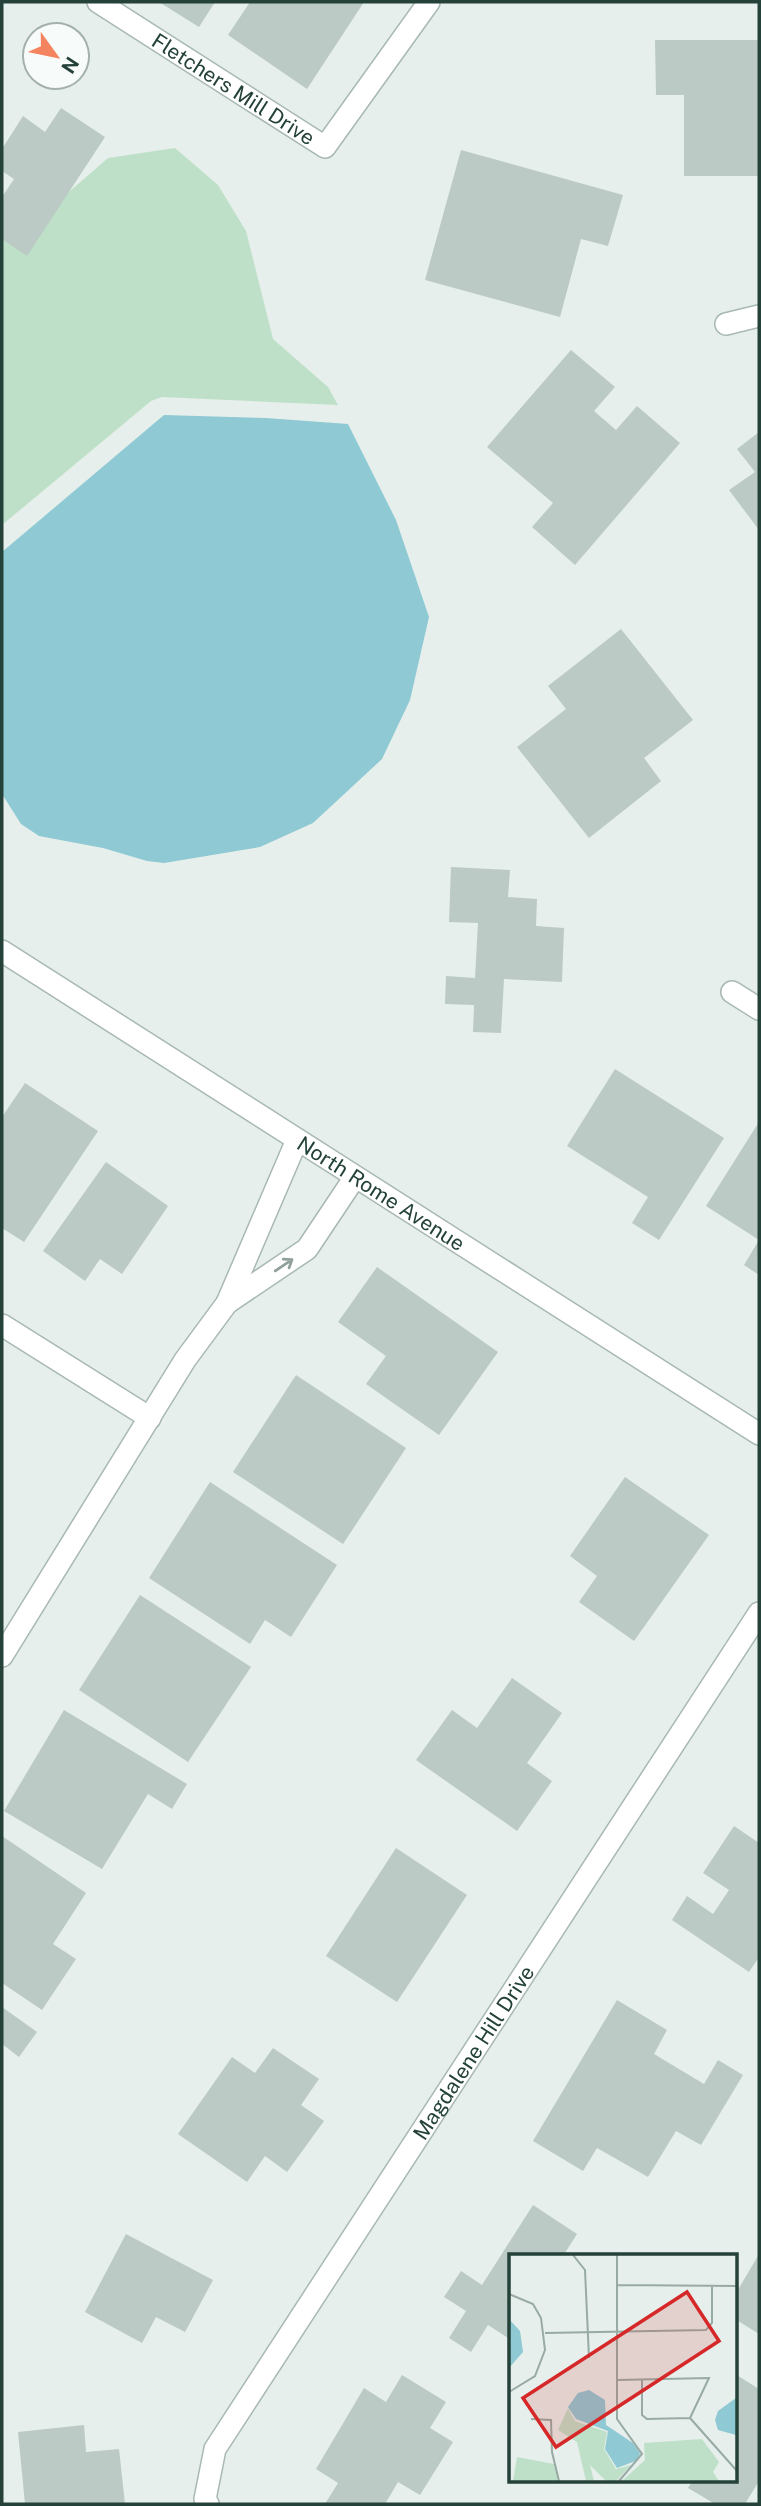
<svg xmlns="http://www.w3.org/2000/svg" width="761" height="2506" font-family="'Public Sans',sans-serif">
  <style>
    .green { fill: #bfe0c8 }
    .water { fill: #8ec9d4 }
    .building { fill: #bbcac4 }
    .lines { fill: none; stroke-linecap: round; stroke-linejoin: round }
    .minor-casing { stroke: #a8b8b2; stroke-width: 24 }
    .minor { stroke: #fff; stroke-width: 21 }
    .oneway { stroke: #92a09c }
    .labels { text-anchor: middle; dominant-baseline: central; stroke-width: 5; stroke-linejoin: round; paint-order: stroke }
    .street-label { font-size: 21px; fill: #24423a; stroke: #f7fbf9 }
    .inset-road { fill: none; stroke: #98aaa4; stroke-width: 2 }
    .view { fill: #d62828; fill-opacity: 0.15; stroke: #d62828; stroke-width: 3.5 }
    .inset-edge { fill: none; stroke: #24423a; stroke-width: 3.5 }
  </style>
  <rect width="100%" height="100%" fill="#e6efeb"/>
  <polygon class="green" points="175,148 218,185 246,231 273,339 328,387 338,405 162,397 151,401 2,525 2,239 32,224 108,158"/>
  <polygon class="water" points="164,415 266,418 348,424 396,520 429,617 410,700 382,759 313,823 260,847 164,863 147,861 103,848 39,836 21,824 2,794 2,552"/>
  <g class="building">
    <polygon points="159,2 215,2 199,27"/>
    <polygon points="250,2 364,2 307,89 228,35"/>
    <polygon points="655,40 759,40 759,176 684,176 684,95 656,95"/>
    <polygon points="61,108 105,137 27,256 2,239 2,197 14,179 2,171 2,149 23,116 45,132"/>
    <polygon points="461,150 623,195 608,246 581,239 560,317 425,280"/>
    <polygon points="571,350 615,387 594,411 616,430 637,406 680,443 575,565 532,527 553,503 487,447"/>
    <polygon points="759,432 759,530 729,490 755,472 737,449"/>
    <polygon points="621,629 693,720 644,758 661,781 589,838 517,747 566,709 548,686"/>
    <polygon points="451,867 510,870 508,897 537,899 536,926 564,928 562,982 504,979 501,1033 473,1032 474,1005 445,1004 446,976 475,978 478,923 449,922"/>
    <polygon points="615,1069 724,1138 659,1240 632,1223 648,1197 567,1146"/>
    <polygon points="25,1083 98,1131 24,1242 2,1228 2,1117"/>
    <polygon points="759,1122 759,1240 706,1206"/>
    <polygon points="106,1162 168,1206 122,1274 100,1259 85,1281 43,1251"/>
    <polygon points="759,1240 759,1275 744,1265"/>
    <polygon points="377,1267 498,1352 439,1435 366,1384 386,1356 338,1322"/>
    <polygon points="296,1375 406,1448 343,1544 233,1472"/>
    <polygon points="625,1477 709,1535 634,1641 579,1602 597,1576 570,1556"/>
    <polygon points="210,1482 337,1565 291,1637 265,1620 250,1644 149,1578"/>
    <polygon points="140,1595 251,1667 188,1762 79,1690"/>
    <polygon points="512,1678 562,1713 527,1763 552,1781 517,1831 416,1760 452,1710 477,1728"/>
    <polygon points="64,1710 187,1784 172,1809 148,1794 102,1869 4,1811"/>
    <polygon points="734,1826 759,1843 759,1957 749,1972 672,1920 687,1896 713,1914 729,1890 703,1873"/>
    <polygon points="2,1836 86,1893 53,1944 76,1959 42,2010 2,1983"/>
    <polygon points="396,1848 467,1895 397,2002 326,1956"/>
    <polygon points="617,2000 667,2030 654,2054 704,2084 718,2060 743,2075 701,2145 676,2131 648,2177 597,2148 583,2171 533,2141"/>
    <polygon points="2,2007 37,2032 19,2057 2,2044"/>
    <polygon points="273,2048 319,2079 301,2105 324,2121 287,2172 265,2156 247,2182 178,2134 232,2057 255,2073"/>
    <polygon points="533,2205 577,2234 563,2256 511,2256 511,2340 488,2325 471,2352 449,2338 466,2311 444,2297 461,2271 482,2285"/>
    <polygon points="126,2234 213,2280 185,2332 156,2317 142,2343 85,2312"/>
    <polygon points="759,2254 759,2334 735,2319 735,2295"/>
    <polygon points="735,2374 759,2389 759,2481 745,2504 715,2504 688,2488 693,2480 735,2480"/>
    <polygon points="402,2375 446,2402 430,2428 453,2442 420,2495 398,2482 385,2504 325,2504 338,2483 316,2469 364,2388 386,2402"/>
    <polygon points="84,2425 86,2452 119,2449 125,2504 25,2504 18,2432"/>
  </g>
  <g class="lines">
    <defs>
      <g id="minor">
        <path id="s1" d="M98 2 325 147 429 2"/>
        <polyline points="726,324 759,316"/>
        <path id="s2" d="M2 951 759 1434"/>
        <polyline points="732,992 759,1009"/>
        <polyline points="227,1303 307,1249 355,1177"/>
        <polyline points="2,1325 150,1418"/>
        <polyline points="2,1656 185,1360 227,1303 297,1140"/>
        <path id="s3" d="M208 2504 205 2499 215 2449 759 1613"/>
      </g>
    </defs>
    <use href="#minor" class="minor-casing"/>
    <use href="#minor" class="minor"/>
  </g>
  <defs><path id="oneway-shaft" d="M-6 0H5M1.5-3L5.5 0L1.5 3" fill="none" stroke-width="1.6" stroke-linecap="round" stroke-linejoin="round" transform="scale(1.75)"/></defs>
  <use class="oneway" href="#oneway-shaft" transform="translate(284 1265) rotate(-34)"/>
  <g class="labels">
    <g class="street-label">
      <text stroke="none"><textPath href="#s1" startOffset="161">Fletchers Mill Drive</textPath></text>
      <text stroke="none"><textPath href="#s2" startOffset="450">North Rome Avenue</textPath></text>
      <text stroke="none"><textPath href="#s3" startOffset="530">Magdalene Hill Drive</textPath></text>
    </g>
  </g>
  <g transform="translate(509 2254)">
    <rect width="228" height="228" fill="#e6efeb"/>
    <path d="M59 154 66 167 98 178 95 195 107 215 122 211 107 227H97L81 211 85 227H77L68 188 49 176ZM193 185 210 208 204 218 210 227H113L136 206 135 189ZM8 203 45 210 50 227H4Z" fill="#bfe0c8"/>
    <path d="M0 65 11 77 14 98 0 114ZM80 136 96 146 97 171 124 189 131 199 129 206 108 214 96 195 99 177 67 165 59 153 69 139ZM227 144 228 181H227L209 176 206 166 209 157Z" fill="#8ec9d4"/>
    <path class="inset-road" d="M64 1 76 16 80 104M108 1V165L133 200 110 227M108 31 228 32M0 40 24 50 32 64 36 96 26 122 0 138M36 79 197 76 203 69V32M133 125V161L138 165 181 164M108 126 200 124 181 164M181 164 228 217M22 165 42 166 43 198 50 227"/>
    <path class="view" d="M178 38 210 87 47 193 14 144Z"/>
    <rect width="228" height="228" class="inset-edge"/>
  </g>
  <rect width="761" height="2506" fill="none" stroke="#24423a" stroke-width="7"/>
  <g transform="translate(56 56) rotate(123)"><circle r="33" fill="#f7fbf9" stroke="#a3b1ad" stroke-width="2"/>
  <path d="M0-5L12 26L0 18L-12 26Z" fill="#f4845f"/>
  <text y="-10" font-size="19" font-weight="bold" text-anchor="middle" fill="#24423a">N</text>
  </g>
</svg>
